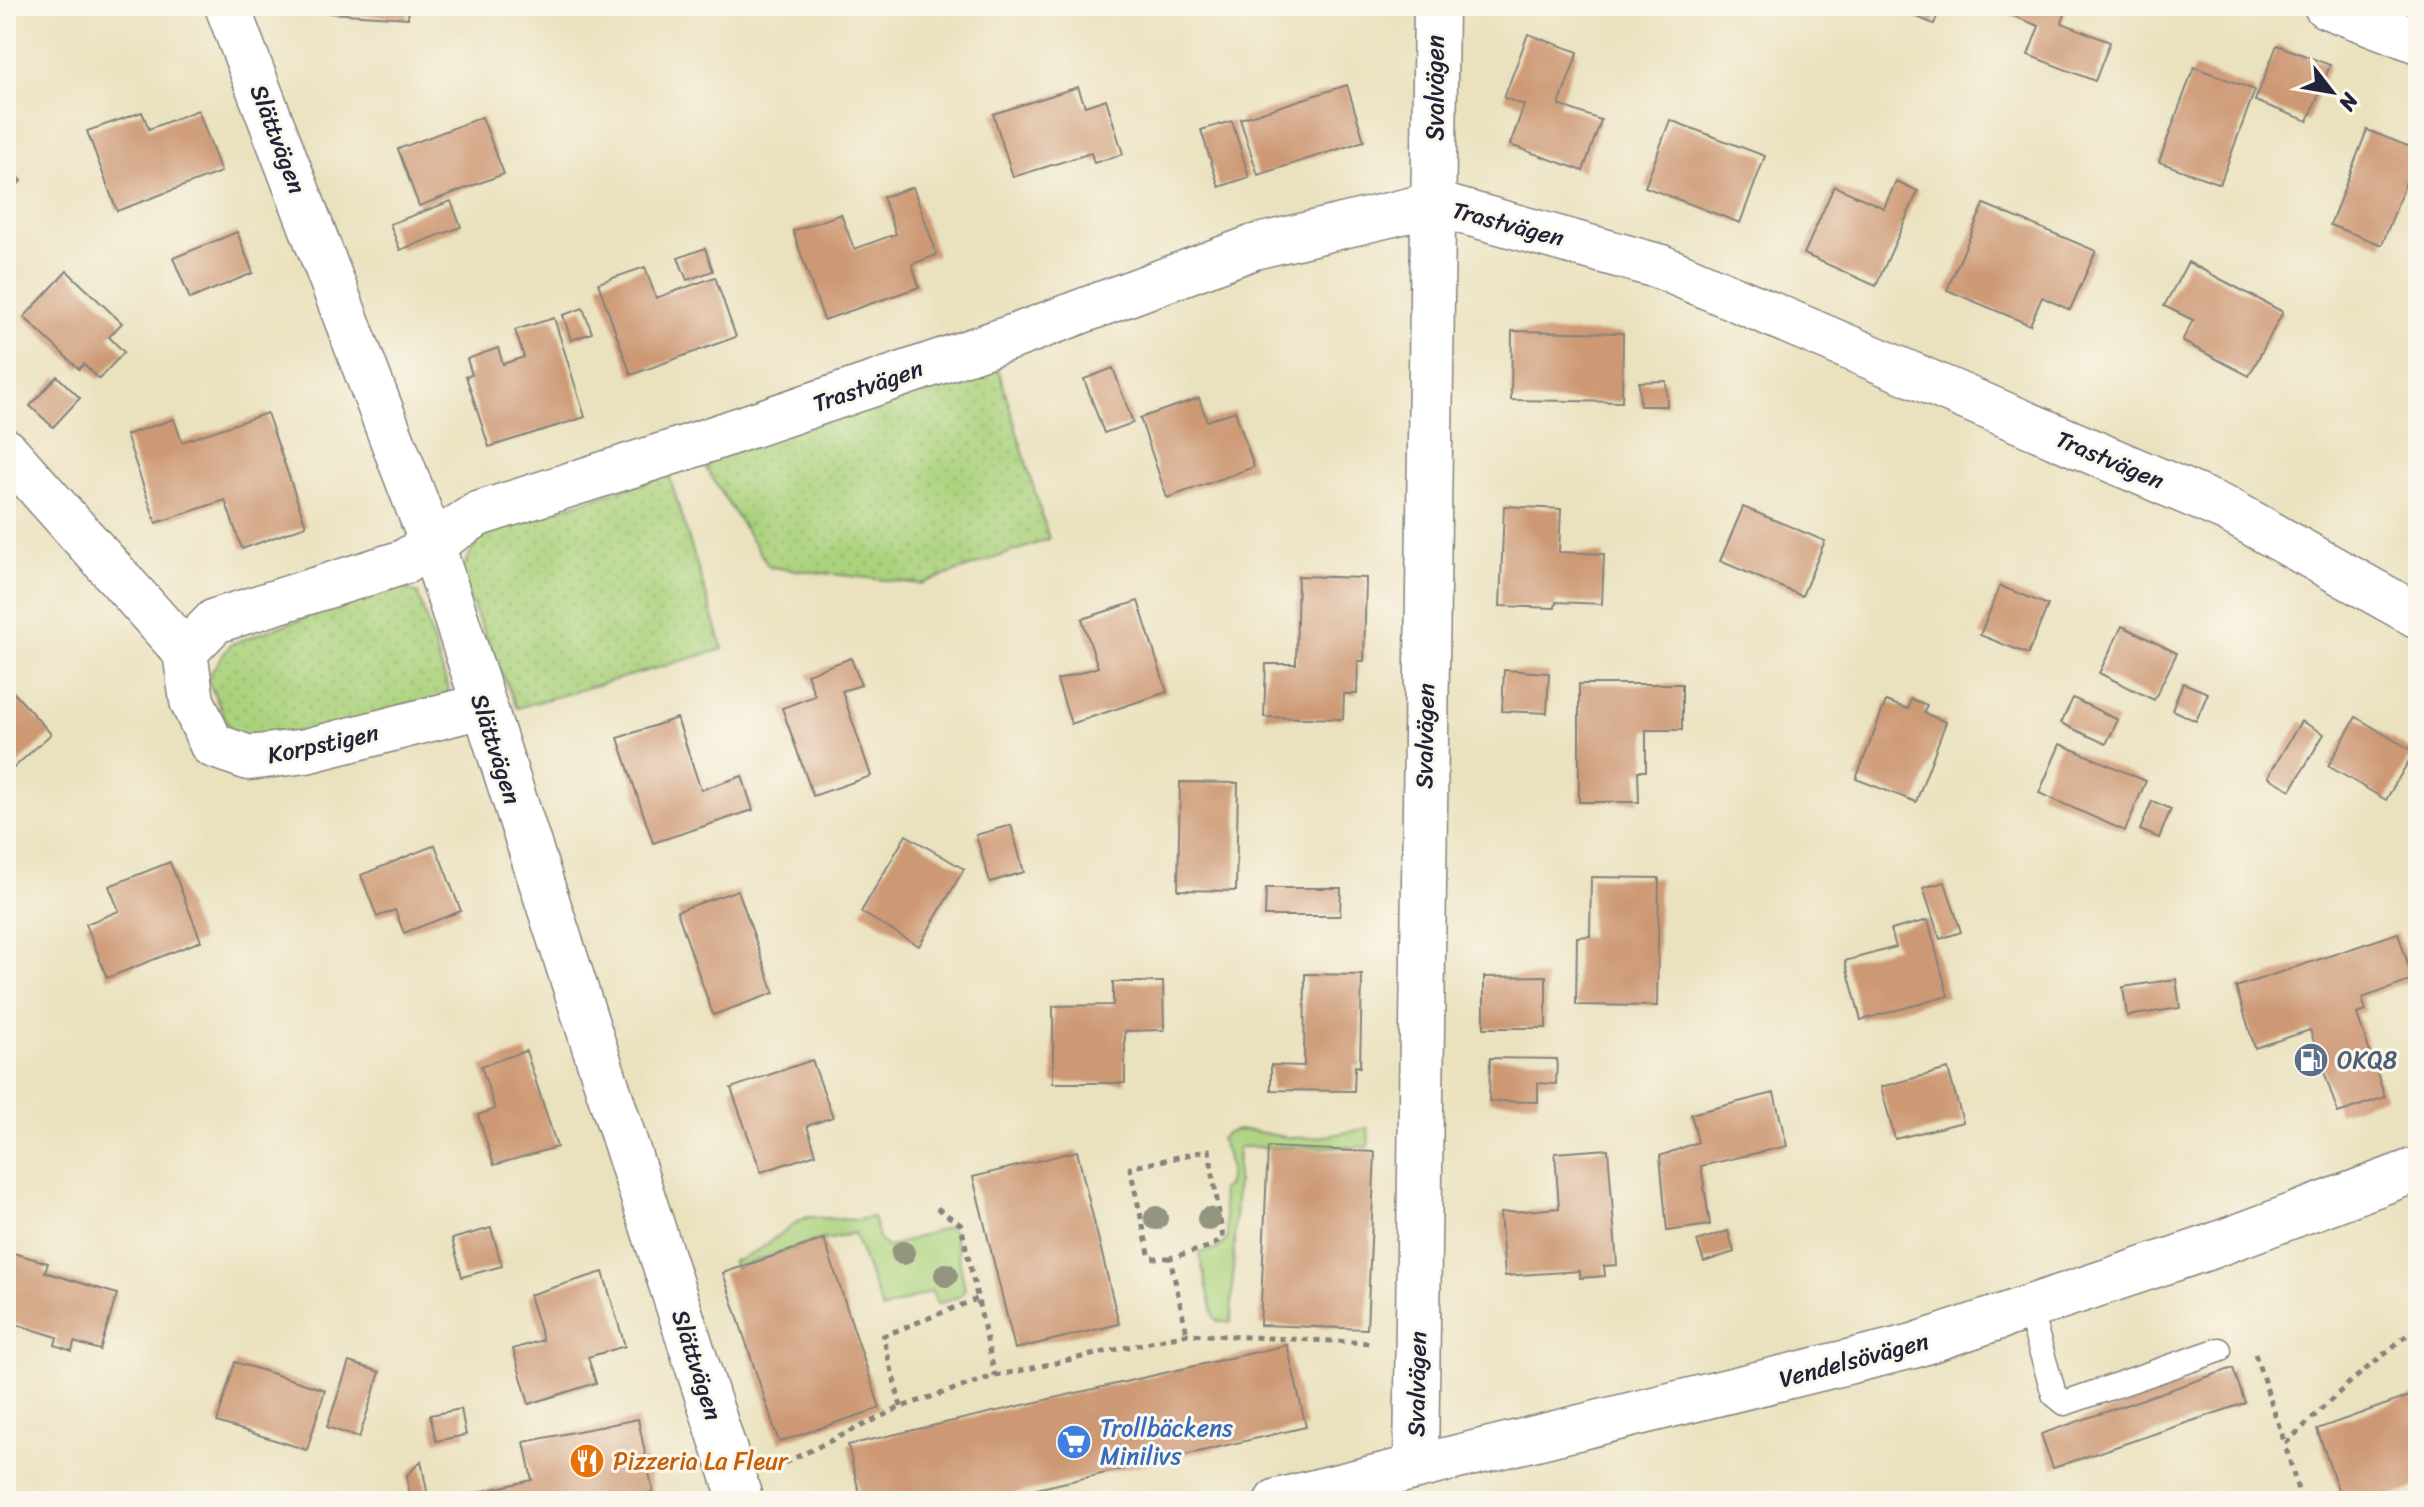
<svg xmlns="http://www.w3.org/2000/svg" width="2424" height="1507" font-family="Sriracha,sans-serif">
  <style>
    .grass { fill: #abd27d; stroke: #667a5c; stroke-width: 2 }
    .park { fill: url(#park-dots); stroke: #667a5c; stroke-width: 2 }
    .building { fill: #cd9974 }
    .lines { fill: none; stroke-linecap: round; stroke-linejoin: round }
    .service-casing { stroke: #86827c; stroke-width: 27 }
    .minor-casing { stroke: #86827c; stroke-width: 47 }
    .path { stroke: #86827c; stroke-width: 5; stroke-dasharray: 6 6; stroke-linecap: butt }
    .service { stroke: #fff; stroke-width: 24 }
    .minor { stroke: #fff; stroke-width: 44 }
    .tree { fill: #939581 }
    .labels { text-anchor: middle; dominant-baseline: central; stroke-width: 6; stroke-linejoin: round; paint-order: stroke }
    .street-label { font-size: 24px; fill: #22223b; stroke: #fbf7ec }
    .service-label { font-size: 24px; fill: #4e5e75; stroke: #fbf7ec; text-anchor: start }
    .shop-label { font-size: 24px; fill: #366cbe; stroke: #fbf7ec; text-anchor: start }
    .food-label { font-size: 24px; fill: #c56008; stroke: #fbf7ec; text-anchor: start }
  </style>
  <defs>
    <pattern id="park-dots" width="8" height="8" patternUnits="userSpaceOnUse" patternTransform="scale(2)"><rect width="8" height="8" fill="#abd27d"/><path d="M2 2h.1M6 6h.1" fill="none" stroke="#93b46d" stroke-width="1.8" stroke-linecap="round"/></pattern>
  </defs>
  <rect width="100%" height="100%" fill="#fbf7ec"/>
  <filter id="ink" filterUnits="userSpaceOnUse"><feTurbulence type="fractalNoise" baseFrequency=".0125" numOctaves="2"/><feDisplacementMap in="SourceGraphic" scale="16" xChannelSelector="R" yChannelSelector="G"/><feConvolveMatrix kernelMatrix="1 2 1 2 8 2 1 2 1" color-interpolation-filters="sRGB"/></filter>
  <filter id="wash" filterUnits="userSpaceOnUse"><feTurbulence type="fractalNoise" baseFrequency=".006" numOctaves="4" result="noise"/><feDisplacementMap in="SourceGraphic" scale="32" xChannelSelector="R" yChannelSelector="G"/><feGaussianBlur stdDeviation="1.8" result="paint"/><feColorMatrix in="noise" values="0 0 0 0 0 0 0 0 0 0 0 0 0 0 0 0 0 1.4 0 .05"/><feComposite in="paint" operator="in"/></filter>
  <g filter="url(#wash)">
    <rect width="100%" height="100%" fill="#eae1be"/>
    <g class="grass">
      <path d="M1368 1128 1369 1147H1238L1231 1322 1217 1321 1214 1317 1199 1253 1218 1249 1228 1238 1221 1190 1226 1188C1233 1176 1228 1150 1220 1139 1235 1122 1261 1134 1280 1136 1311 1141 1338 1134 1368 1128Z"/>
      <path d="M808 1217 857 1220 873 1217 880 1241 888 1247 947 1227 954 1232 965 1289 961 1296 937 1304 932 1291 882 1310 854 1233 827 1240 825 1238 734 1268 733 1261C762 1256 781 1227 808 1217Z"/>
    </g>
    <g class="park">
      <polygon points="998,368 1049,539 921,584 769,567 700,459"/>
      <polygon points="669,475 723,649 517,708 459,574 482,533"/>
      <polygon points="396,585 418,594 449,692 421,712 255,748 232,734 207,678 231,644"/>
    </g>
    <g id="blocks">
      <g class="building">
        <polygon points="330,6 409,6 408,18 330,13"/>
        <polygon points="1889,6 1941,6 1934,24"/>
        <polygon points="1994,6 2068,6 2062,23 2110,42 2095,81 2028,55 2039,26 1993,8"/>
        <polygon points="1528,34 1578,52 1559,105 1601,120 1583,171 1510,145 1524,105 1504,98"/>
        <polygon points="2277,45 2330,65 2308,121 2255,101"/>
        <polygon points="2194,67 2255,90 2220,184 2159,162"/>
        <polygon points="1347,85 1364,141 1258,175 1240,119"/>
        <polygon points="1078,87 1085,106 1106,99 1123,154 1094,163 1091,153 1013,177 993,114"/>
        <polygon points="198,110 221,172 117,211 87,131 142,112 149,129"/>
        <polygon points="482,117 504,174 419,206 398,149"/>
        <polygon points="1670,120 1765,156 1740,223 1645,187"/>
        <polygon points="1232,121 1249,177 1219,187 1201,130"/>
        <polygon points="2367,130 2418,150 2382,245 2330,225"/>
        <polygon points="6,167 21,181 6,197"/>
        <polygon points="1896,181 1918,191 1876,286 1804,254 1834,186 1884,208"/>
        <polygon points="913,187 937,255 912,264 919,287 824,320 793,231 841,214 854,249 896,234 883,197"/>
        <polygon points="451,201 461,227 400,250 390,224"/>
        <polygon points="1984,204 2096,251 2070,310 2042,297 2030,325 1947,290"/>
        <polygon points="237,232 253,273 190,299 173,258"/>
        <polygon points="705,248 713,271 687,280 678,258"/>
        <polygon points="2188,262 2283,312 2249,376 2182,341 2193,320 2164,306"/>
        <polygon points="645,267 656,298 715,277 736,337 631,375 598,283"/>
        <polygon points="67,271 122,323 109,337 124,352 99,379 84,364 79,369 24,317"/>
        <polygon points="583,308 592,333 571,340 563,315"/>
        <polygon points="554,318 585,417 489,447 466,376 472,375 467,359 498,348 503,364 524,357 515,330"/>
        <polygon points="1512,331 1623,333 1622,402 1511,400"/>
        <polygon points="1113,368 1133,423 1104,433 1084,379"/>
        <polygon points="57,376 80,398 53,427 30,406"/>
        <polygon points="1666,381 1667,406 1640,406 1639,382"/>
        <polygon points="1199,398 1207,421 1235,411 1254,467 1167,498 1140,418"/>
        <polygon points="267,413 306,526 242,549 225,500 156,523 126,435 174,419 182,442"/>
        <polygon points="1504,506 1561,509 1559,552 1604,554 1602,604 1556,602 1555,608 1500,606"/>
        <polygon points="1743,507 1825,541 1802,596 1720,561"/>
        <polygon points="1298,576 1366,578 1364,661 1358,661 1357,694 1344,694 1343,719 1264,717 1266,664 1296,664"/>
        <polygon points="2000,586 2048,605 2028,654 1980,635"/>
        <polygon points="1138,601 1167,692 1071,724 1057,680 1098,667 1082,619"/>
        <polygon points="2122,626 2177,653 2154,700 2099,673"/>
        <polygon points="851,658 861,685 842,691 871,776 813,796 782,708 815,696 807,674"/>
        <polygon points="1504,670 1549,673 1547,713 1502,711"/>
        <polygon points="2183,683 2208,693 2196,721 2172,710"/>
        <polygon points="6,684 51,734 8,773 6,771"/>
        <polygon points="1579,684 1682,684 1682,730 1646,730 1646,771 1638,771 1639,802 1579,802"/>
        <polygon points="2073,698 2118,720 2106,744 2061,723"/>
        <polygon points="1911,699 1927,705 1924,713 1946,722 1916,802 1856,779 1886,701 1908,709"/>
        <polygon points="2356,717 2414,752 2386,800 2328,766"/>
        <polygon points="677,718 701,790 742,776 753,810 653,843 618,738"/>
        <polygon points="2301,721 2324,734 2291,790 2268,777"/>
        <polygon points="2060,744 2146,781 2125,831 2039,793"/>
        <polygon points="1180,782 1238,783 1236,891 1178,890"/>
        <polygon points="2152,801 2171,809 2159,838 2140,830"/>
        <polygon points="1011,825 1024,872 990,882 976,835"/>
        <polygon points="906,835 964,869 919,946 861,912"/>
        <polygon points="435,845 461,911 404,933 395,910 377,917 361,875"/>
        <polygon points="170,862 201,941 107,978 86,924 119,911 109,886"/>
        <polygon points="1591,877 1659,878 1657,1006 1576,1005 1577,937 1590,936"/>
        <polygon points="1945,882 1961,932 1940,939 1923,888"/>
        <polygon points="1266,888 1341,888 1340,916 1265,916"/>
        <polygon points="738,890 774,993 713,1015 677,911"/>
        <polygon points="1928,920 1948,996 1861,1020 1845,961 1896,947 1891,930"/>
        <polygon points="2398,933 2413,980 2362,998 2366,1011 2357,1014 2385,1097 2338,1113 2310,1030 2255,1048 2236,987"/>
        <polygon points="1305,974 1362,975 1360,1067 1355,1066 1354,1091 1271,1090 1271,1065 1304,1066"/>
        <polygon points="1546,976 1546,1028 1484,1028 1484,977"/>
        <polygon points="2176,979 2180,1008 2127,1016 2123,987"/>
        <polygon points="1113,982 1163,982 1164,1030 1125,1031 1125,1083 1053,1083 1053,1006 1113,1005"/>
        <polygon points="526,1051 557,1147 494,1165 478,1115 495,1109 481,1066"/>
        <polygon points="1490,1058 1557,1059 1556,1084 1538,1083 1538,1102 1489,1101"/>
        <polygon points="812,1060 833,1117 807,1126 816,1154 761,1172 731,1088"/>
        <polygon points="1948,1069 1963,1122 1895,1139 1881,1087"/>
        <polygon points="1774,1093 1787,1146 1701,1166 1710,1225 1667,1231 1660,1156 1698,1142 1691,1114"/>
        <polygon points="1268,1147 1375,1152 1367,1329 1260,1325"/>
        <polygon points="1608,1149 1617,1265 1604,1266 1605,1276 1580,1278 1580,1271 1505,1276 1500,1213 1559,1208 1555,1153"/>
        <polygon points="1077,1151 1119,1324 1015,1349 973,1177"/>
        <polygon points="491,1228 502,1266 462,1277 452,1239"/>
        <polygon points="1728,1231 1734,1252 1704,1262 1697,1241"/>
        <polygon points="824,1239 880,1408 779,1442 723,1273"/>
        <polygon points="6,1251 48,1263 45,1272 117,1294 100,1350 74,1342 72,1351 55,1345 57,1337 6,1321"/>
        <polygon points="603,1272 625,1346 588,1357 596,1383 529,1404 513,1349 543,1340 529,1295"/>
        <polygon points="1287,1345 1306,1427 984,1501 861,1501 848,1445"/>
        <polygon points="235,1362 325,1390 307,1450 217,1422"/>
        <polygon points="349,1362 380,1372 359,1438 327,1427"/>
        <polygon points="2233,1368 2245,1403 2053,1468 2041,1434"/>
        <polygon points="2418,1393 2418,1487 2378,1501 2342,1501 2317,1429"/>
        <polygon points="461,1409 466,1435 436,1441 430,1415"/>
        <polygon points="638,1419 653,1492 607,1501 439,1501 532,1480 524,1442"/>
        <polygon points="421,1461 429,1501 410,1501 407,1475"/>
      </g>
    </g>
  </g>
  <g filter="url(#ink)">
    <use href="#blocks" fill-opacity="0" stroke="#86827c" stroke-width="2"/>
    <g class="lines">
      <defs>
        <polyline id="service" points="2028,1306 2054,1394 2065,1403 2219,1350"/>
        <g id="minor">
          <polyline points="227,6 432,544 741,1501"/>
          <polyline points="2326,6 2418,41"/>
          <polyline points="6,451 185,652"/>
          <polyline points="482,706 306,751 249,758 212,745 192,701 185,652 215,621 404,562 478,514 682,449 1018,335 1254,247 1435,204 1661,267 2228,510 2418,616"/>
          <polyline points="1416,1466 1436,6"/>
          <polyline points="1277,1501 1913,1346 2204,1249 2418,1169"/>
        </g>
      </defs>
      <use href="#service" class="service-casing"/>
      <use href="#minor" class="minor-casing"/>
      <g class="path">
        <polyline points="937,1208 961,1225 995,1376"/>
        <polyline points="1170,1258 1150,1258 1130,1168 1209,1150 1223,1238 1212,1246 1170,1258 1187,1334"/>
        <polyline points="2255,1354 2285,1444"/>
        <polyline points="901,1407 883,1336 977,1299"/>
        <polyline points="774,1468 901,1407 991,1377 1187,1334 1373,1343"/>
        <polyline points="2301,1501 2285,1444 2348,1384 2418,1326"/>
      </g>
      <use href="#service" class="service"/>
      <use href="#minor" class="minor"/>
    </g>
    <g class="tree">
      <circle cx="1156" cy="1218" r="12"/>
      <circle cx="1209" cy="1219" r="12"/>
      <circle cx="903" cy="1253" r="12"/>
      <circle cx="946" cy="1275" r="12"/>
    </g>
  </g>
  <defs>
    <symbol id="fuel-disc" viewBox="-11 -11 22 22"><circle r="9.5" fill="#5c6f8a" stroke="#fbf7ec"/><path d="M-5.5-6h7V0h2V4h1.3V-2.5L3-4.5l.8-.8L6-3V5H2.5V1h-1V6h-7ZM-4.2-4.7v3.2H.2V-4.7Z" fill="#fff"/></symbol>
    <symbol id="supermarket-disc" viewBox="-11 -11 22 22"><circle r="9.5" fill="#3f7fe0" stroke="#fbf7ec"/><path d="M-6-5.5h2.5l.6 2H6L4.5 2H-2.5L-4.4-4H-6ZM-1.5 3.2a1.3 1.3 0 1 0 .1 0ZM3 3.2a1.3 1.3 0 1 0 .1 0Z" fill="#fff"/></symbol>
    <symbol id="restaurant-disc" viewBox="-11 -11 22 22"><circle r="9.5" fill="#e8710a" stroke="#fbf7ec"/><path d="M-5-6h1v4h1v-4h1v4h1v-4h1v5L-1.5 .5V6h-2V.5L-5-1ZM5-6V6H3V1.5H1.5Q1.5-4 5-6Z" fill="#fff"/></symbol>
  </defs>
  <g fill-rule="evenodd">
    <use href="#fuel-disc" x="2291" y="1040" width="40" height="40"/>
    <use href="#supermarket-disc" x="1054" y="1422" width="40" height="40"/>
    <use href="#restaurant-disc" x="567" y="1441" width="40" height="40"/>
  </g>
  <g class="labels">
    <g class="street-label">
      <text transform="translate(1435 88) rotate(-90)">Svalvägen</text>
      <text transform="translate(278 139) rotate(69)">Slättvägen</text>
      <text transform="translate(1508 224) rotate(15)">Trastvägen</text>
      <text transform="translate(868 386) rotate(-19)">Trastvägen</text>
      <text transform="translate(2110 460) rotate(23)">Trastvägen</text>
      <text transform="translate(1425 736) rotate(-89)">Svalvägen</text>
      <text transform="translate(323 744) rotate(-12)">Korpstigen</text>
      <text transform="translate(496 749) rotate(72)">Slättvägen</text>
      <text transform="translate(1854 1360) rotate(-15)">Vendelsövägen</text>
      <text transform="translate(697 1365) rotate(72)">Slättvägen</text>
      <text transform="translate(1417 1384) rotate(-89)">Svalvägen</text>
    </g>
    <g class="service-label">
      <text x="2337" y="1060">OKQ8</text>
    </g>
    <g class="shop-label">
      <text x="1100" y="1428">Trollbäckens<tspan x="1100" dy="28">Minilivs</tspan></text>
    </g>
    <g class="food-label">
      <text x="613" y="1461">Pizzeria La Fleur</text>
    </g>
  </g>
  <rect width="2424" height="1507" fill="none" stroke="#fbf7ec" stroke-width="32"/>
  <g transform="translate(2332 92) rotate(121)" stroke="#fbf7ec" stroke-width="6" paint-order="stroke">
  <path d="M0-6L14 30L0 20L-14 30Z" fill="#22223b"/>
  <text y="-12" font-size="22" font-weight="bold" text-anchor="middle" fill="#22223b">N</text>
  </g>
</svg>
